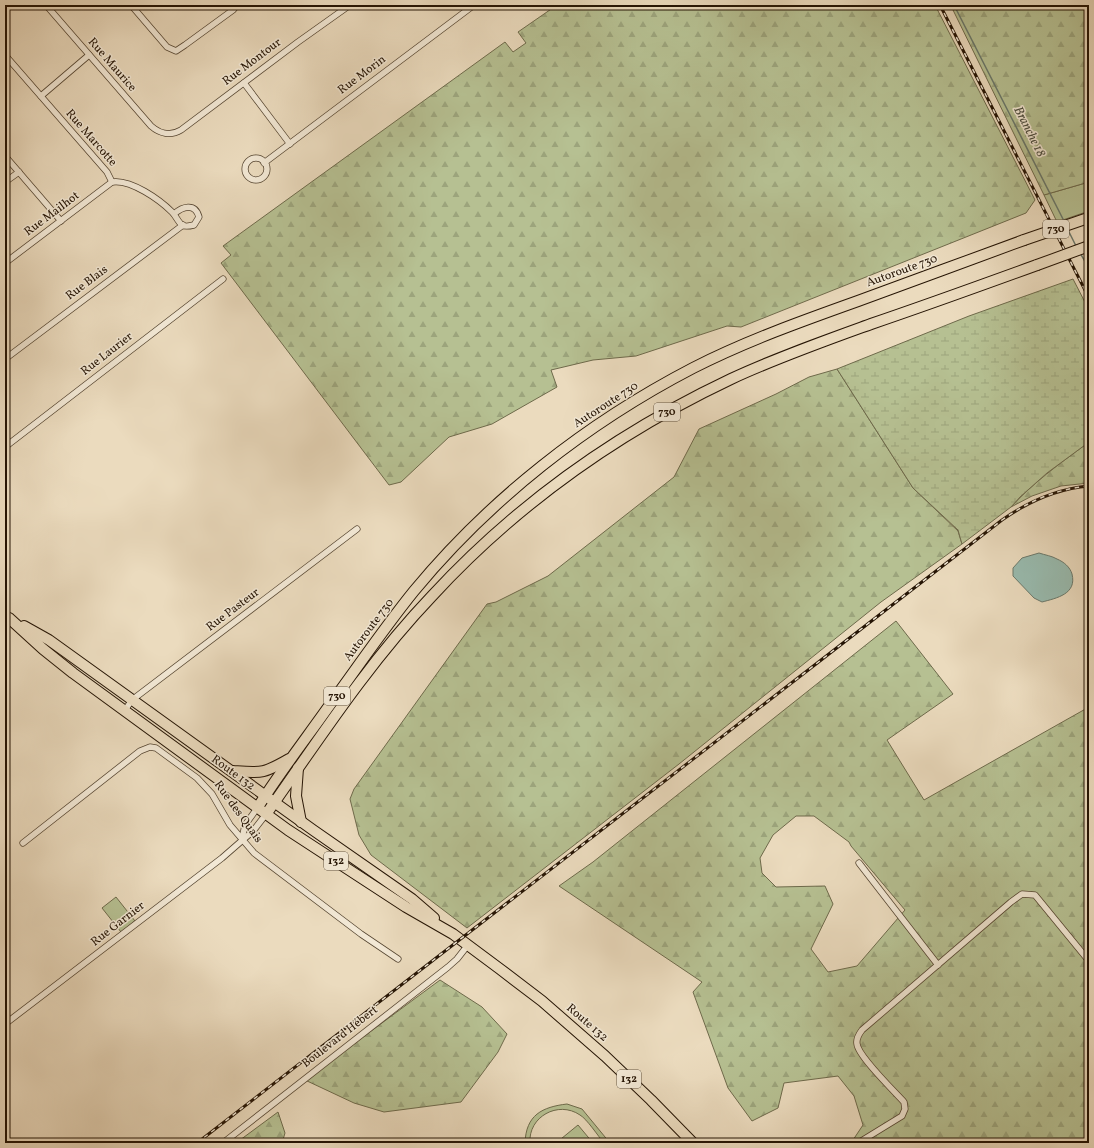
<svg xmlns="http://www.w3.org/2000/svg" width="1094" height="1148" font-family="Vollkorn,serif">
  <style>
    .green { fill: #b6c092; stroke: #6e6a4b }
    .forest { fill: url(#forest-firs); stroke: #6e6a4b; fill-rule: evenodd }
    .wetland { fill: url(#wetland-marsh); stroke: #6e6a4b }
    .water { fill: #98bbaf; stroke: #6a786b }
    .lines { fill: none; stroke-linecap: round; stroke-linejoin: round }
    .stream { stroke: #6a786b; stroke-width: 1.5 }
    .street-casing { stroke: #564632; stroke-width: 7 }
    .highway-casing { stroke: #251404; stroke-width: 12 }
    .street { stroke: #f2e8d5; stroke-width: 5.5 }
    .highway { stroke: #ebdbbe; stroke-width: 10 }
    .rail-casing { stroke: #251404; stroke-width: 3 }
    .rail { stroke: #f2e8d5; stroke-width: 1.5; stroke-dasharray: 4.5; stroke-linecap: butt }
    .highway-bridge-casing { stroke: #251404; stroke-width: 12; stroke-linecap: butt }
    .highway-bridge { stroke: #ebdbbe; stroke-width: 10 }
    .labels { text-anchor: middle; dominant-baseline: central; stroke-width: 3; stroke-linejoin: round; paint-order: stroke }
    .shield { fill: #f2e8d5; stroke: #625443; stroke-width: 1 }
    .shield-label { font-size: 11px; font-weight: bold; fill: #251404 }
    .street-label { font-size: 12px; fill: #251404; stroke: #f2e8d5 }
    .water-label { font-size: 13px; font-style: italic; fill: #4d4e40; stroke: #f2e8d5 }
  </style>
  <defs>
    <pattern id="forest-firs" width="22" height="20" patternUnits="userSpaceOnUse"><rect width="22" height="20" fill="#b6c092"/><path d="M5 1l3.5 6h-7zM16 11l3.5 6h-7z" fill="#9ca47c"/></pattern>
    <pattern id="wetland-marsh" width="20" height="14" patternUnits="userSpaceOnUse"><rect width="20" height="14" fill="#b6c092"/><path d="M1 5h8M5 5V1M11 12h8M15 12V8" fill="none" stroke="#9ca47c"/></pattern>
  </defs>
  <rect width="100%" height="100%" fill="#ebdbbe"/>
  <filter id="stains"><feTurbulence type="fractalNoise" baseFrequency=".005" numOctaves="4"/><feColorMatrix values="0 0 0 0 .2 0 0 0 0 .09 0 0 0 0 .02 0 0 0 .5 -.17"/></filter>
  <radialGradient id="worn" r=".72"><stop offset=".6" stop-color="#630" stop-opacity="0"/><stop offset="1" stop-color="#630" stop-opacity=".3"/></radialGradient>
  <g class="green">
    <polygon points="1089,182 1089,211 1057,222 1044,195"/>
    <polygon points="116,897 135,921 121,932 102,908"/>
    <path d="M567 1104 582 1109 610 1143H604C598 1136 587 1119 580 1115 558 1100 528 1117 530 1143H525C526 1115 542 1107 567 1104Z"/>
    <polygon points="578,1125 593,1143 556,1143"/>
  </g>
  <g class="forest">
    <polygon points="557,5 935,5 1035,200 1026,213 741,327 727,326 636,356 593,360 551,370 557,387 492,424 449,437 401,482 389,485 221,263 231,255 223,246 505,42 513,52 526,43 518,32"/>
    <polygon points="966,5 1089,5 1089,182 1044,195 953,10"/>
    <polygon points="837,369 913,488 958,531 962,544 881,602 679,764 467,928 371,855 359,835 350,799 354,789 487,604 496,602 548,576 674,477 699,429 776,394 809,377"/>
    <path d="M1085 445H1089V483L1061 486 1032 496 1011 507C1033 483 1059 464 1085 445Z"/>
    <path d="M896 621 953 694 887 740 924 800 1089 707V1143H851L863 1125 854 1096 838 1076 784 1083 778 1108 752 1121 728 1088 693 992 702 982 559 886 593 862ZM796 816H814L849 842 851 846 905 910 857 966 828 972 811 949 833 904 825 886 776 887 762 873 760 858 773 835Z"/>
    <polygon points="440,980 482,1007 507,1034 498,1052 461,1102 384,1112 354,1103 305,1080"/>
    <polygon points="278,1112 285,1133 282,1143 236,1143"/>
  </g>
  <polygon class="wetland" points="1073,279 1089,310 1089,445 1085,445 1047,473 1020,497 1011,507 962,544 958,530 913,488 837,369 969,316"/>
  <path class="water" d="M1039 553C1045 555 1052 556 1057 559 1064 562 1070 567 1072 574 1077 594 1057 598 1042 602L1034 598 1013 576V568L1022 558Z"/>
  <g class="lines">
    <g class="stream">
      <polyline points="954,5 1065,223"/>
      <polyline points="1068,230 1076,246"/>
      <polyline points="1080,253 1089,268"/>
    </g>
    <defs>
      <g id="street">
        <path d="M46 5 151 126C160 134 171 136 181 130L298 42 350 5"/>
        <polyline points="131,5 167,47 176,51 185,45 233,10 237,5"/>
        <path d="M5 55 107 172 112 182C131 179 160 200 172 212 176 216 178 222 182 225 185 227 190 226 194 225L199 217C195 202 182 207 174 214"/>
        <polyline points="244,83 290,144"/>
        <polyline points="41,96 89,55"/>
        <polyline points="5,156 61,221"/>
        <circle cx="256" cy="169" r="11"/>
        <polyline points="264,163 474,5"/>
        <polyline points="5,182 19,172"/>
        <polyline points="5,263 112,182"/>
        <polyline points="5,359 183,225"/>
        <polyline points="5,447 223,279"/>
        <polyline points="125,710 132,700 357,529"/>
        <polyline points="242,839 245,825 258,807"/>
        <polyline points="23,843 140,751 150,747 156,748 197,778 212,794 230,825 254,853 361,934 398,959"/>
        <polyline points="859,863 938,965"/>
        <polyline points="5,1024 222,858 253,831 267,813"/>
        <polyline points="223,1143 448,967 457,959 468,945"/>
        <path d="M858 1143 902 1116 905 1109 904 1102C895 1092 858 1056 857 1044 856 1039 859 1034 862 1030L1011 902 1022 894 1035 895 1089 961"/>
      </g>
      <g id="highway">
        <polyline points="9,618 43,649 73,673 288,830 406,907 453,934 500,969 542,1001 605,1056 651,1100 693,1143"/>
        <polyline points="24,626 49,640 313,830 412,899 434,918"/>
        <polyline points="298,768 296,796 301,822"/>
        <path d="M233 771C262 773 263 774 289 759"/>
        <path d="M258 807C280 772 305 740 329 706 357 668 384 628 414 591 490 499 587 423 693 368 746 341 802 321 858 301 913 281 969 260 1024 240"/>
        <path d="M267 813C319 739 369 662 432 596 516 505 619 432 731 379 776 358 824 341 871 324 927 305 982 285 1037 265"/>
      </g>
    </defs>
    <use href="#street" class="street-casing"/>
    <use href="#highway" class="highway-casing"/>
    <use href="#street" class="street"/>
    <use href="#highway" class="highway"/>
    <defs>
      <g id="rail">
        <polyline points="940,5 1089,298"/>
        <path d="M197 1143 1002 520C1029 501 1056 489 1089 486"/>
      </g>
    </defs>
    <use href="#rail" class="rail-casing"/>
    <use href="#rail" class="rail"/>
    <defs>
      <g id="highway-bridge">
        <polyline points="1024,240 1088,218"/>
        <polyline points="1037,265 1089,246"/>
      </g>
    </defs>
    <use href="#highway-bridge" class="highway-bridge-casing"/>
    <use href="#highway-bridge" class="highway-bridge"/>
  </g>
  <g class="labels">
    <g class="shield">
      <rect x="1043" y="220" width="26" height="18" rx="3"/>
      <rect x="654" y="403" width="26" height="18" rx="3"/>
      <rect x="324" y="687" width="26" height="18" rx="3"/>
      <rect x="324" y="852" width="24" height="18" rx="3"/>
      <rect x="617" y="1070" width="24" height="18" rx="3"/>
    </g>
    <g class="shield-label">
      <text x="1056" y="229">730</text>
      <text x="667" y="412">730</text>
      <text x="337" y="696">730</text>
      <text x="336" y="861">132</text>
      <text x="629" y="1079">132</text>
    </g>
    <g class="street-label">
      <text transform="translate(252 62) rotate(-37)">Rue Montour</text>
      <text transform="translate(112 65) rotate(49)">Rue Maurice</text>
      <text transform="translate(362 75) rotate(-37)">Rue Morin</text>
      <text transform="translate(91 138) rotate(49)">Rue Marcotte</text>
      <text transform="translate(52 214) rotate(-37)">Rue Mailhot</text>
      <text transform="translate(902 271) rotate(-20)">Autoroute 730</text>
      <text transform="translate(87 283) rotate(-37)">Rue Blais</text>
      <text transform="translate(107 354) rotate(-38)">Rue Laurier</text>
      <text transform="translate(606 405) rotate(-33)">Autoroute 730</text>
      <text transform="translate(233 610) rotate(-37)">Rue Pasteur</text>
      <text transform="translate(369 630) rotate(-53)">Autoroute 730</text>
      <text transform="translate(233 773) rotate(36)">Route 132</text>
      <text transform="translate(238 812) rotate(54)">Rue des Quais</text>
      <text transform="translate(118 924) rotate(-38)">Rue Garnier</text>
      <text transform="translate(587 1023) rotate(41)">Route 132</text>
      <text transform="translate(340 1037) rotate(-38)">Boulevard Hébert</text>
    </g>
    <g class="water-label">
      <text transform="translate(1029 132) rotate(63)">Branche 18</text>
    </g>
  </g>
  <rect width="1094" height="1148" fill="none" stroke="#ebdbbe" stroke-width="20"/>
  <rect x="6" y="6" width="1082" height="1136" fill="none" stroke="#251404" stroke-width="2"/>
  <rect x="10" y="10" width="1074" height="1128" fill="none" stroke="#251404"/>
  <rect width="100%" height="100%" filter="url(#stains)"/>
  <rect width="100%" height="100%" fill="url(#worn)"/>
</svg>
